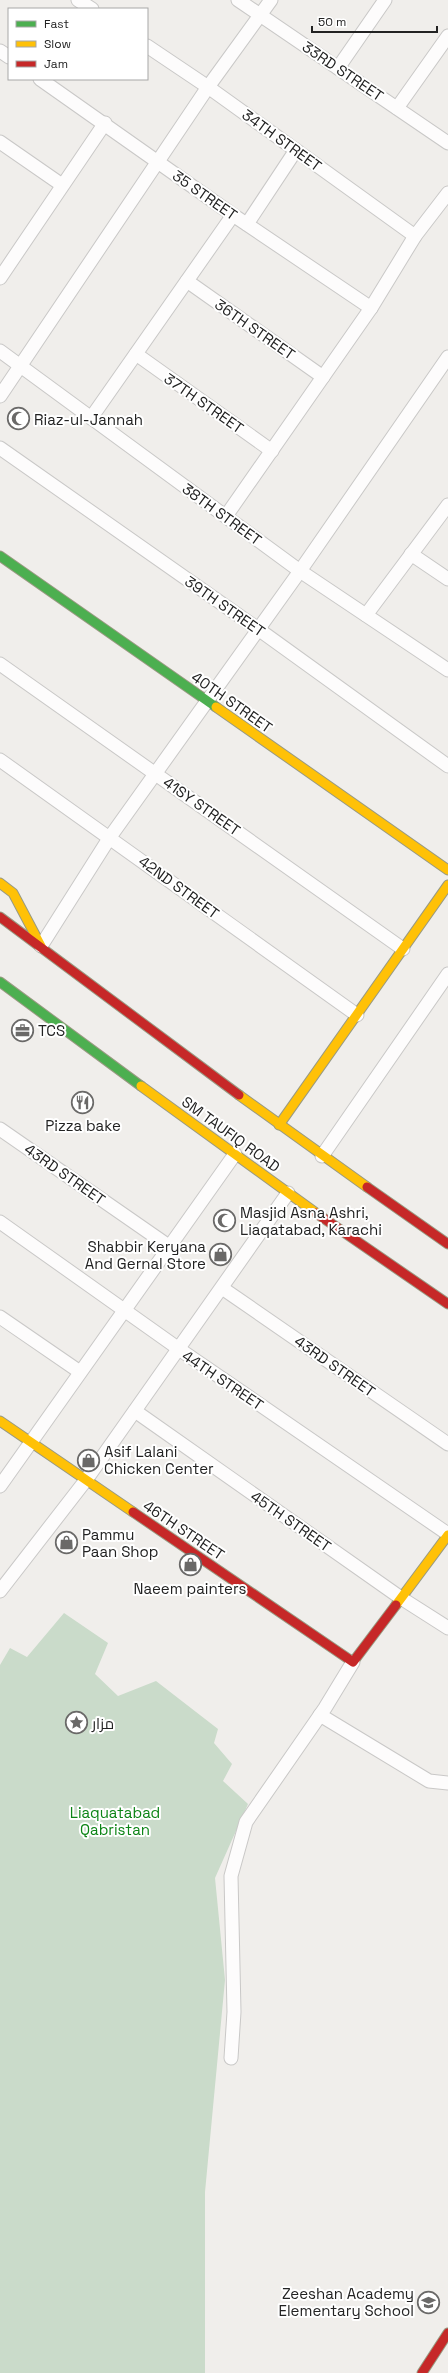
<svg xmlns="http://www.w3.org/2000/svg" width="448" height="2373" font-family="'Space Grotesk',Cairo,sans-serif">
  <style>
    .cemetery { fill: #cadbca }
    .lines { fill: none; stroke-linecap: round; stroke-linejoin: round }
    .street-casing { stroke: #c9c8c7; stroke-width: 15 }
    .fast-casing { stroke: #999a82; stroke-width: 11 }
    .slow-casing { stroke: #999a82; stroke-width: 11 }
    .jam-casing { stroke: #999a82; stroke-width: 11 }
    .street { stroke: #fdfcfc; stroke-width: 13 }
    .fast { stroke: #4caf50; stroke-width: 9 }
    .slow { stroke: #ffc107; stroke-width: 9 }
    .jam { stroke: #c62828; stroke-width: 9 }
    .labels { text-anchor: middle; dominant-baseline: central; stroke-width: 4; stroke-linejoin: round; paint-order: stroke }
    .street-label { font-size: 15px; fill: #222; stroke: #fff }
    .poi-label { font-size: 15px; fill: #222; stroke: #fff; text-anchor: start }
    .park-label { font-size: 15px; fill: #0c8416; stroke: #fff }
  </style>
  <rect width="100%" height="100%" fill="#f0eeeb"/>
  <polygon class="cemetery" points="64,1613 108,1643 95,1674 118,1696 156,1681 218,1729 214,1743 232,1764 223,1781 248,1804 215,1878 225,1980 205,2192 205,2373 0,2373 0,1665 10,1648 27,1657"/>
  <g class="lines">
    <defs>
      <g id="street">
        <polyline points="78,0 92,9"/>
        <polyline points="238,0 448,143"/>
        <polyline points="147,46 208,87 415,236"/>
        <polyline points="0,51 9,57"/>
        <polyline points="338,68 385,0"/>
        <polyline points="40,79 233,215 371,308"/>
        <polyline points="397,108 448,36"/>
        <polyline points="0,142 62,185"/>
        <polyline points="247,224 296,150"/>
        <polyline points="0,278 105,123"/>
        <polyline points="187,281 323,377"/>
        <polyline points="0,351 300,571 448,670"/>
        <polyline points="136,354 272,451"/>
        <polyline points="0,396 208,87 271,0"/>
        <polyline points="91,418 233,215"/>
        <polyline points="0,448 258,629 448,766"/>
        <polyline points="226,516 371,308 415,236 448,193"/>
        <polyline points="411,554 448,579"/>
        <polyline points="366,615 448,505"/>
        <polyline points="0,664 403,949"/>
        <polyline points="0,760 357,1015"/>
        <polyline points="41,946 110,837 300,571 448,357"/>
        <polyline points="0,1129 170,1247"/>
        <polyline points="322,1156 448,974"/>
        <polyline points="0,1222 179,1349 448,1534"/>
        <polyline points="222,1288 448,1444"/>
        <polyline points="0,1317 80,1372"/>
        <polyline points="135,1411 401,1598 448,1628"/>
        <polyline points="0,1486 235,1154"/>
        <polyline points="0,1591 86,1480 288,1193"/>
        <polyline points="320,1715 429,1781 448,1783"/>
        <polyline points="231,2058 234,2012 231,1876 246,1822 325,1708 353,1662"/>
      </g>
      <g id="fast">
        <polyline points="0,556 216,707"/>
        <polyline points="0,982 141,1086"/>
      </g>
      <g id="slow">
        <polyline points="216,707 448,870"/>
        <polyline points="0,883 13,893 41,946"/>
        <polyline points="141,1086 316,1213"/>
        <polyline points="239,1095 367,1187"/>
        <polyline points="279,1125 448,885"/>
        <polyline points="0,1421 133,1512"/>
        <polyline points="396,1605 448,1535"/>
      </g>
      <g id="jam">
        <polyline points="0,917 239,1095"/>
        <polyline points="367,1187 448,1244"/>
        <polyline points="316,1213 448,1304"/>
        <polyline points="133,1512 353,1662 396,1605"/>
        <polyline points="422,2373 448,2333"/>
      </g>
    </defs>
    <use href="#street" class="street-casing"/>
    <use href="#fast" class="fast-casing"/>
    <use href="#slow" class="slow-casing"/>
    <use href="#jam" class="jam-casing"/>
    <use href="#street" class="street"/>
    <use href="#fast" class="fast"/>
    <use href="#slow" class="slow"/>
    <use href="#jam" class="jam"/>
  </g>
  <defs>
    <symbol id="mosque-ring" viewBox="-11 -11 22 22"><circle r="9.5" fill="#fff" stroke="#6a6968" stroke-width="1.5"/><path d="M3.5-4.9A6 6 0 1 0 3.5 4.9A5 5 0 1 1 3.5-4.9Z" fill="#6a6968"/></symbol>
    <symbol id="office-ring" viewBox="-11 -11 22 22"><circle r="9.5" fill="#fff" stroke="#6a6968" stroke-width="1.5"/><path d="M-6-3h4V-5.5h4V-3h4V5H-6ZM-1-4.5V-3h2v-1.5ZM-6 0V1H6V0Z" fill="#6a6968"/></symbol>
    <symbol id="restaurant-ring" viewBox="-11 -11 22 22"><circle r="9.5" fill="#fff" stroke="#6a6968" stroke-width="1.5"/><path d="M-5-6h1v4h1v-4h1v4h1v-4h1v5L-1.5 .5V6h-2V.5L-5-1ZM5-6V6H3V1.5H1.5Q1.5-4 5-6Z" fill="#6a6968"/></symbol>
    <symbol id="shop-ring" viewBox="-11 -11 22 22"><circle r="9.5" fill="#fff" stroke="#6a6968" stroke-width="1.5"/><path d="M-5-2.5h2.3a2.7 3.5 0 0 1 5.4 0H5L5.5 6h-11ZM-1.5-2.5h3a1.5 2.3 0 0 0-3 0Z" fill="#6a6968"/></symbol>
    <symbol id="sight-ring" viewBox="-11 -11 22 22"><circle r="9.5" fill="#fff" stroke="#6a6968" stroke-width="1.5"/><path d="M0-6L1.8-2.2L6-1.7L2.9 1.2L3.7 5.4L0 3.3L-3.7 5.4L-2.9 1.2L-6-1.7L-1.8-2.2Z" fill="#6a6968"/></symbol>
    <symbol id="school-ring" viewBox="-11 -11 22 22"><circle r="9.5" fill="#fff" stroke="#6a6968" stroke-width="1.5"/><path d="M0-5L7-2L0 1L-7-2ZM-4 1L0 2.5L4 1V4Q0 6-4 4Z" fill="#6a6968"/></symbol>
  </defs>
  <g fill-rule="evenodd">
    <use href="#mosque-ring" x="6" y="406" width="25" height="25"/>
    <use href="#office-ring" x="10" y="1018" width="25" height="25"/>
    <use href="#restaurant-ring" x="70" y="1090" width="25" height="25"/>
    <use href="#mosque-ring" x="212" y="1208" width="25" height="25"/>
    <use href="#shop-ring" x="208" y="1242" width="25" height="25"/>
    <use href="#shop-ring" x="76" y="1448" width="25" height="25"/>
    <use href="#shop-ring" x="54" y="1530" width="25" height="25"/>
    <use href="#shop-ring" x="178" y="1552" width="25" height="25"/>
    <use href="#sight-ring" x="64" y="1710" width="25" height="25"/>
    <use href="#school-ring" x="416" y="2290" width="25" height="25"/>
  </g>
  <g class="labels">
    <g class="street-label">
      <text transform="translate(343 71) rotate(34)">33RD STREET</text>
      <text transform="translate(282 140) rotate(36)">34TH STREET</text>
      <text transform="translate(205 195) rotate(35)">35 STREET</text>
      <text transform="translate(255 329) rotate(35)">36TH STREET</text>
      <text transform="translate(204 403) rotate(35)">37TH STREET</text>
      <text transform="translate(222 514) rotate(36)">38TH STREET</text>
      <text transform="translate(225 606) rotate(35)">39TH STREET</text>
      <text transform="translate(232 702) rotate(35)">40TH STREET</text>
      <text transform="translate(202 806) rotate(35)">41SY STREET</text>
      <text transform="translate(179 887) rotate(36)">42ND STREET</text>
      <text transform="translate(231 1134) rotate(36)">SM TAUFIQ ROAD</text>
      <text transform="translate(65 1174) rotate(35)">43RD STREET</text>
      <text transform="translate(335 1366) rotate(35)">43RD STREET</text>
      <text transform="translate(223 1380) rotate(34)">44TH STREET</text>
      <text transform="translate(291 1521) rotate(35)">45TH STREET</text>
      <text transform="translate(184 1530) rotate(34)">46TH STREET</text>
    </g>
    <g class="poi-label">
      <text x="34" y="419">Riaz-ul-Jannah</text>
      <text x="38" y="1030">TCS</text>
      <text x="83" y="1125" text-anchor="middle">Pizza bake</text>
      <text x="240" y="1212">Masjid Asna Ashri,<tspan x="240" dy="17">Liaqatabad, Karachi</tspan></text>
      <text x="206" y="1246" text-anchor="end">Shabbir Keryana<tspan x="206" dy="17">And Gernal Store</tspan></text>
      <text x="104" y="1451">Asif Lalani<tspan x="104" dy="17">Chicken Center</tspan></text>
      <text x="82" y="1534">Pammu<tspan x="82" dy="17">Paan Shop</tspan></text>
      <text x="190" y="1588" text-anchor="middle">Naeem painters</text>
      <text x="92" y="1723">مزار</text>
      <text x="414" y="2293" text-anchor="end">Zeeshan Academy<tspan x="414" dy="17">Elementary School</tspan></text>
    </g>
    <g class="park-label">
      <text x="115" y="1812">Liaquatabad<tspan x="115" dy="17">Qabristan</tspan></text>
    </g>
  </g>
  <rect x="8" y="8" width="140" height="72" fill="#ffffff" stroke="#a7a7a7"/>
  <rect x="16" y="21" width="20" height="6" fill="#4caf50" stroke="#a7a7a7"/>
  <text x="44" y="28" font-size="12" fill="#222222">Fast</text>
  <rect x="16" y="41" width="20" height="6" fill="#ffc107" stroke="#a7a7a7"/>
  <text x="44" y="48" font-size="12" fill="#222222">Slow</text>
  <rect x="16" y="61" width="20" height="6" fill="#c62828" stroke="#a7a7a7"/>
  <text x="44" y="68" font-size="12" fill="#222222">Jam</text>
  <path d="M312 26v6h125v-6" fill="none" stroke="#222222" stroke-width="2"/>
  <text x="318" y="26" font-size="12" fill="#222222" stroke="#ffffff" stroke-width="3" paint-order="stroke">50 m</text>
</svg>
